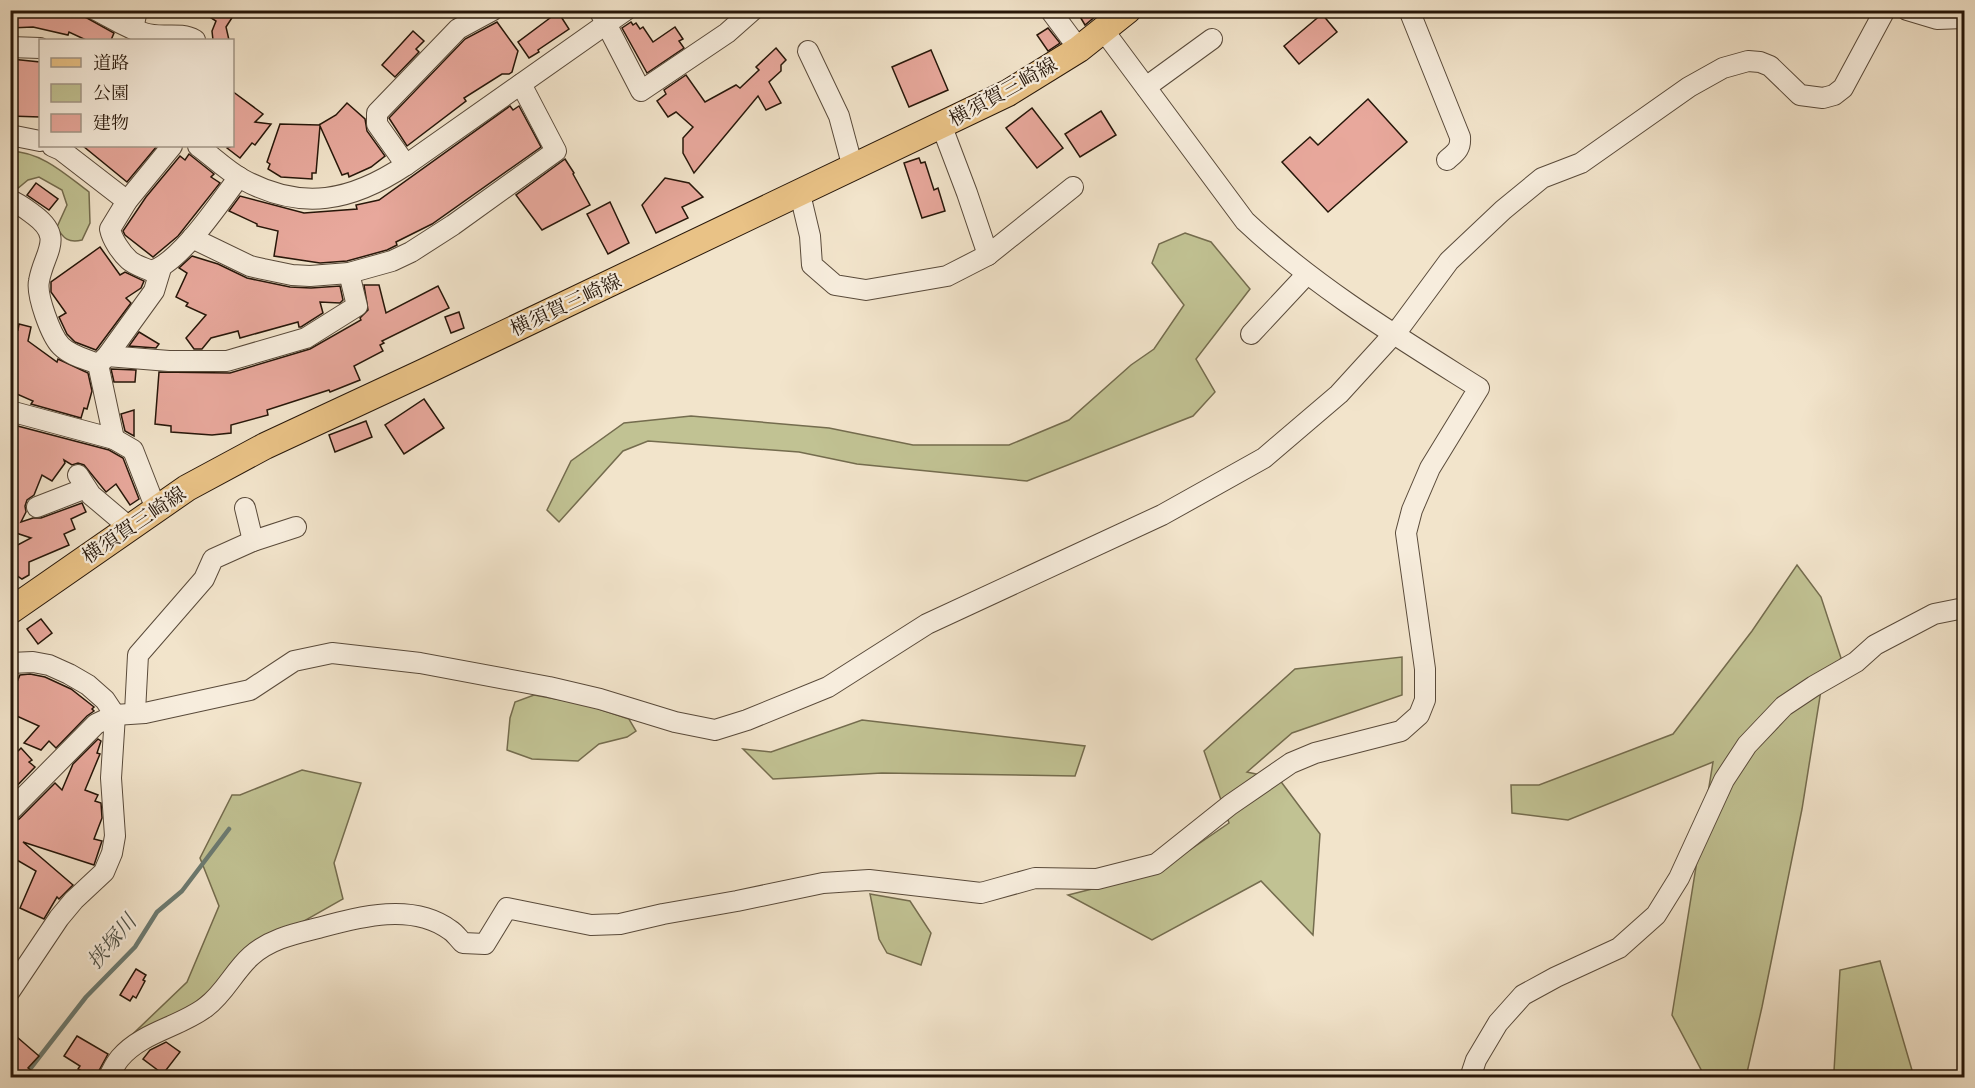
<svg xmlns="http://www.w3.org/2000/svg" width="1975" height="1088" font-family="Cardo,'Noto Serif JP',serif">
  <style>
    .green { fill: #c1c293; stroke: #746c4e; stroke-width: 1.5 }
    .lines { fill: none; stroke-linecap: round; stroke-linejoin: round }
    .stream { stroke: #6c7b72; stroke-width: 4.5 }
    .building { fill: #e8a89c; stroke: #261609; stroke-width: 1.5 }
    .minor-casing { stroke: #594a3a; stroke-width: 22 }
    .major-casing { stroke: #261609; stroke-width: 28 }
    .minor { stroke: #f7eddd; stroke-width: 20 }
    .major { stroke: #e9c286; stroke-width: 26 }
    .labels { text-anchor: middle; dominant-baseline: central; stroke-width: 4.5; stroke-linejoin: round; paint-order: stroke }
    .street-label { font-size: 20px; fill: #261609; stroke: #f7eddd }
    .water-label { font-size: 21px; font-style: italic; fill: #4f5146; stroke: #f7eddd }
  </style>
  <rect width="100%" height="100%" fill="#f2e4cb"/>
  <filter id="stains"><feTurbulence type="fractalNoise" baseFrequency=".00333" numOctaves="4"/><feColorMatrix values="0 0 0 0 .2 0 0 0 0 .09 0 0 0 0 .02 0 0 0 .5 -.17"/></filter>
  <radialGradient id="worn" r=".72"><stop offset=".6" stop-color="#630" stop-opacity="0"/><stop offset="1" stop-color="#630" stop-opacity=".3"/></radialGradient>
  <g class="green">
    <path d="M10 151C42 152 65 174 89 192L90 223 82 240C69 243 63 239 57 227L67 205 62 190 39 177 28 180 17 189H11Z"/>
    <polygon points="1185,233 1211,242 1250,289 1196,359 1215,392 1193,416 1027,481 857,464 799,452 648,441 623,451 559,522 547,510 571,461 624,423 691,416 829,428 913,445 1009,445 1069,420 1131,365 1154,349 1184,305 1152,263 1159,244"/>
    <polygon points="1797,565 1821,597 1841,658 1822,684 1802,809 1762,1007 1746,1077 1705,1077 1672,1015 1713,762 1568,820 1512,813 1511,785 1539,785 1673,734 1752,631"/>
    <polygon points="1402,657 1402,695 1292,733 1247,772 1279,779 1320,834 1313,935 1261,881 1152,940 1068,895 1156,873 1229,823 1204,751 1295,669"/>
    <polygon points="534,695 584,704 629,719 636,731 627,737 599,744 578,761 532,759 507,750 510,718 515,702"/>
    <polygon points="862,720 1085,746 1075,776 882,773 773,779 743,749 771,752"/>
    <polygon points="302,770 361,783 334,863 343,899 265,943 169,1025 114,1052 187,982 219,906 200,858 232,795 240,795"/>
    <polygon points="870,894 910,901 931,933 921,965 887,953 879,939"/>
    <polygon points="1880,961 1914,1077 1831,1077 1834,1071 1840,970"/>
  </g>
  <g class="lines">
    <polyline class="stream" points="23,1078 86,997 135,947 157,912 182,891 229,829"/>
  </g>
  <g class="building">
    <polygon points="10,10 56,10 70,13 71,11 87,18 114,33 111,40 86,40 69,32 68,35 33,27 10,28"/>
    <polygon points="199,10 237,10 226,27 229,40 213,40 212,31 216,21"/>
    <polygon points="1076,10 1103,10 1085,25"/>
    <polygon points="558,12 569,29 538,50 539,52 529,58 518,42"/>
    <polygon points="1322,14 1337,32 1299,64 1284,46"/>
    <polygon points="497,22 518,51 512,72 509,74 502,74 464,98 466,101 407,146 389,118 465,39"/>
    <polygon points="631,22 633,25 636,23 640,29 643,27 653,42 675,27 683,39 679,41 684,48 647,73 622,28"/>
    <polygon points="1048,28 1060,43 1048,51 1037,35"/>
    <polygon points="413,31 424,41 416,49 419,52 395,77 382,65"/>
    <polygon points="776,48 786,60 781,65 781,71 769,82 781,103 766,110 758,96 694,173 683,153 683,138 693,127 676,112 668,117 657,101 666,94 664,90 686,75 705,102 736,85 740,88 759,70 756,67"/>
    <polygon points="931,50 948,90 909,107 892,67"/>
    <polygon points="11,59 40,62 40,117 10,116"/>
    <polygon points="232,91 263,114 255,122 271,124 255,145 252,143 240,158 227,148 232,146"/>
    <polygon points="1368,99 1407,142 1328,212 1282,162 1310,137 1318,145"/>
    <polygon points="347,103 365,119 367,131 385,156 371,167 349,177 348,173 342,175 320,126 316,173 312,173 312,179 281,177 268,169 270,164 267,162 280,124 319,125 336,115"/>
    <polygon points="510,106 513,110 519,106 541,147 432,224 396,242 397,245 387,250 347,261 320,263 274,256 278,231 257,226 257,224 229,211 240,196 304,213 357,209 356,205 379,200"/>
    <polygon points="1032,108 1063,148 1037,168 1006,128"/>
    <polygon points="1101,111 1116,135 1080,157 1065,134"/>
    <polygon points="83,146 157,146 127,182"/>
    <polygon points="189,154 214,174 211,177 220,183 178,236 153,257 125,235 123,231 146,197 180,156 185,160"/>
    <polygon points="919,158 921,163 925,162 934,190 938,188 945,211 922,218 904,163"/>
    <polygon points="565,159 574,173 573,174 590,205 542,230 516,195"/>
    <polygon points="665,178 689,183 703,197 682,207 688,218 656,233 642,205"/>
    <polygon points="36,183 58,199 49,210 27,195"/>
    <polygon points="610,202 629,243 608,254 587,214"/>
    <polygon points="100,247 120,275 125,272 144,281 141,288 126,298 131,303 96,350 75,342 67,334 59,317 66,313 51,292 51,282"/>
    <polygon points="192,256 218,264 247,278 290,287 311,288 340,286 343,300 340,303 320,302 323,313 301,327 299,327 298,322 240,338 238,331 211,338 202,349 194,349 186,338 206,315 186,306 188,303 176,297 187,273 179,268"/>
    <polygon points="364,285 379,285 386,313 438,286 449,308 382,341 384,343 380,345 383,351 354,366 360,380 330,392 329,390 267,410 268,415 231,425 231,433 212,435 171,432 171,426 155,424 159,372 230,373 310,349 361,320 360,318 368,310"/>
    <polygon points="459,312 464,328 451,333 445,317"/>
    <polygon points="19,324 31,327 28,341 57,362 58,359 88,373 92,391 87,409 84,408 81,418 31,404 33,401 10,391 10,328 18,330"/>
    <polygon points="139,332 159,344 156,348 129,346"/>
    <polygon points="111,369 136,370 135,382 114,382"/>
    <polygon points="424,399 444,428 404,454 385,425"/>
    <polygon points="134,410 134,436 125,431 121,414"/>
    <polygon points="366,421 372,437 335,452 329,435"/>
    <polygon points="10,424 109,450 123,458 139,499 130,505 116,484 106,492 84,465 78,463 72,465 64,460 65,463 52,481 42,475 34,495 27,500 25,506 26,512 21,522 33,518 41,518 82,503 86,512 71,519 75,529 64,534 69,545 29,562 29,575 22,579 10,571 10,549 31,538 16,533 10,544"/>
    <polygon points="41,619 52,633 38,644 27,629"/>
    <polygon points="30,674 45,677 71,689 94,707 92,709 94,711 87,716 56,748 49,741 41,750 24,743 39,726 10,713 10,698 20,675"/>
    <polygon points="98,739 101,741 97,753 100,754 85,790 98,795 95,801 101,803 102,818 94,839 102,841 94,865 23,842 73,885 59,899 57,897 44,919 20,908 36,871 10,856 10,823 19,819 55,783 62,790 73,764"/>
    <polygon points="21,748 32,760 29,762 35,767 10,793 10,759"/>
    <polygon points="136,969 146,975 143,980 145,981 136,998 133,996 130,1001 120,995"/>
    <polygon points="10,1031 39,1056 28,1068 40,1077 21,1077 10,1068 17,1060 10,1053"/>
    <polygon points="77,1036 108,1054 96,1076 92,1073 90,1076 78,1069 80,1066 64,1056"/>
    <polygon points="166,1042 180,1052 163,1074 143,1059 150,1050"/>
  </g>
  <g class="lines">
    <defs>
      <g id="minor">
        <path d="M96 10C112 18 126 28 144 33 161 39 179 31 195 40"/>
        <polyline points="599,10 641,91 727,33 753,10"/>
        <polyline points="1050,10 1079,49"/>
        <path d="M1409 10 1460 137C1461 149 1456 152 1447 160"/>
        <polyline points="1907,10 1937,19 1964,18"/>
        <polyline points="133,29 137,10"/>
        <polyline points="10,47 40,48"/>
        <polyline points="808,51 839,116 853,168"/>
        <polyline points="1146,87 1212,39"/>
        <polyline points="942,127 967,193 988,255"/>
        <polyline points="10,135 40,141"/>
        <polyline points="52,146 61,150 127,201"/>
        <path d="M172 146 127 201 110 229C112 239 121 253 129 260 134 265 145 268 151 271 180 263 220 202 239 177"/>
        <path d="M198 146C212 156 226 170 242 179 302 212 352 201 406 165L626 10"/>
        <polyline points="406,165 377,124 377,113 458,29 493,10"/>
        <polyline points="800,194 810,236 812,265 835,285 866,290 947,276 988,255 1073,187"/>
        <path d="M10 200C20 204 26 209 34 215 65 238 44 252 39 281 36 295 51 336 61 346 71 356 86 359 98 364L114 439 10 411"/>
        <polyline points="192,238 250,266 263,269 292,275 310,276 349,273 392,261 411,252 453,225 556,151 521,84"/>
        <polyline points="1251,334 1307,274"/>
        <polyline points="107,356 169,361 227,361 306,338 357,306 349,273"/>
        <polyline points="100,363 107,356 154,291 161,268"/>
        <polyline points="114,439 133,450 156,509"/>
        <polyline points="78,475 91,495 129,527"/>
        <polyline points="37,507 86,488"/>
        <polyline points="245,508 253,541"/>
        <polyline points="10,663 33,662 49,665 69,674 88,685 105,700 115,715 111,778 115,836 112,853 104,872 74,900 59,918 10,991"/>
        <polyline points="135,712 138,655 204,579 213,559 253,541 296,527"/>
        <polyline points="10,811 96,724 115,715 145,713 250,690 294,661 332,653 420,663 549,687 600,699 675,722 715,730 747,720 828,687 927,624 1162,515 1264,458 1339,394 1401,326 1449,261 1503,210 1542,178 1581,163 1689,87 1723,68 1748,61 1760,62 1770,66 1800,95 1823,98 1834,95 1843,88 1885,10"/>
        <path d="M108 1078C112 1071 115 1064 120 1058 142 1032 180 1027 206 1007 225 993 234 971 251 956 270 939 294 934 318 928 359 917 412 902 450 930 455 933 459 939 463 943L485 944 507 908 591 925 620 924 663 914 737 901 823 883 869 880 981 893 1035 878 1097 879 1156 864 1230 805 1291 763 1315 753 1401 731 1419 715 1425 700V669L1406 533 1412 510 1430 468 1479 388C1398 337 1315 287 1245 221L1104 31"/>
        <polyline points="1470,1078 1476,1060 1498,1023 1523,995 1556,977 1619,948 1656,915 1679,878 1724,780 1747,745 1784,706 1814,686 1856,662 1875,645 1934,614 1964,608"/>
      </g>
      <polyline id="major" points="10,611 187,488 265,446 424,372 1008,93 1079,49 1128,10"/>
    </defs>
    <use href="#minor" class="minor-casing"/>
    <use href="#major" class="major-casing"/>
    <use href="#minor" class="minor"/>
    <use href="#major" class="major"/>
  </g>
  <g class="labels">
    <g class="street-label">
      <text transform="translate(1003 92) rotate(-29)">横須賀三崎線</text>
      <text transform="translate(566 305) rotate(-25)">横須賀三崎線</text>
      <text transform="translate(134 525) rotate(-34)">横須賀三崎線</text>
    </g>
    <g class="water-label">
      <text transform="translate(112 942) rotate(-50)">挟塚川</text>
    </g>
  </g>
  <rect width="1975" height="1088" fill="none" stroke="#f2e4cb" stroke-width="36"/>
  <rect x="12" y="12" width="1951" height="1064" fill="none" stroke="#261609" stroke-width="3"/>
  <rect x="18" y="18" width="1939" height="1052" fill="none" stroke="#261609" stroke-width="1.5"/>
  <rect x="39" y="39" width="195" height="108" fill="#f7eddd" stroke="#a39788" stroke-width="1.5"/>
  <rect x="51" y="58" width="30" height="9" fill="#e9c286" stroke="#a39788" stroke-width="1.5"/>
  <text x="93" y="69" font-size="18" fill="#261609">道路</text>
  <rect x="51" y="84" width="30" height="18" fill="#c1c293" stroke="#a39788" stroke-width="1.5"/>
  <text x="93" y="99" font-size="18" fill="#261609">公園</text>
  <rect x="51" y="114" width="30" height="18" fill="#e8a89c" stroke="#a39788" stroke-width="1.5"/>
  <text x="93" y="129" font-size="18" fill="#261609">建物</text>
  <rect width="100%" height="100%" filter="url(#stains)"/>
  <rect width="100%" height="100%" fill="url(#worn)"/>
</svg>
